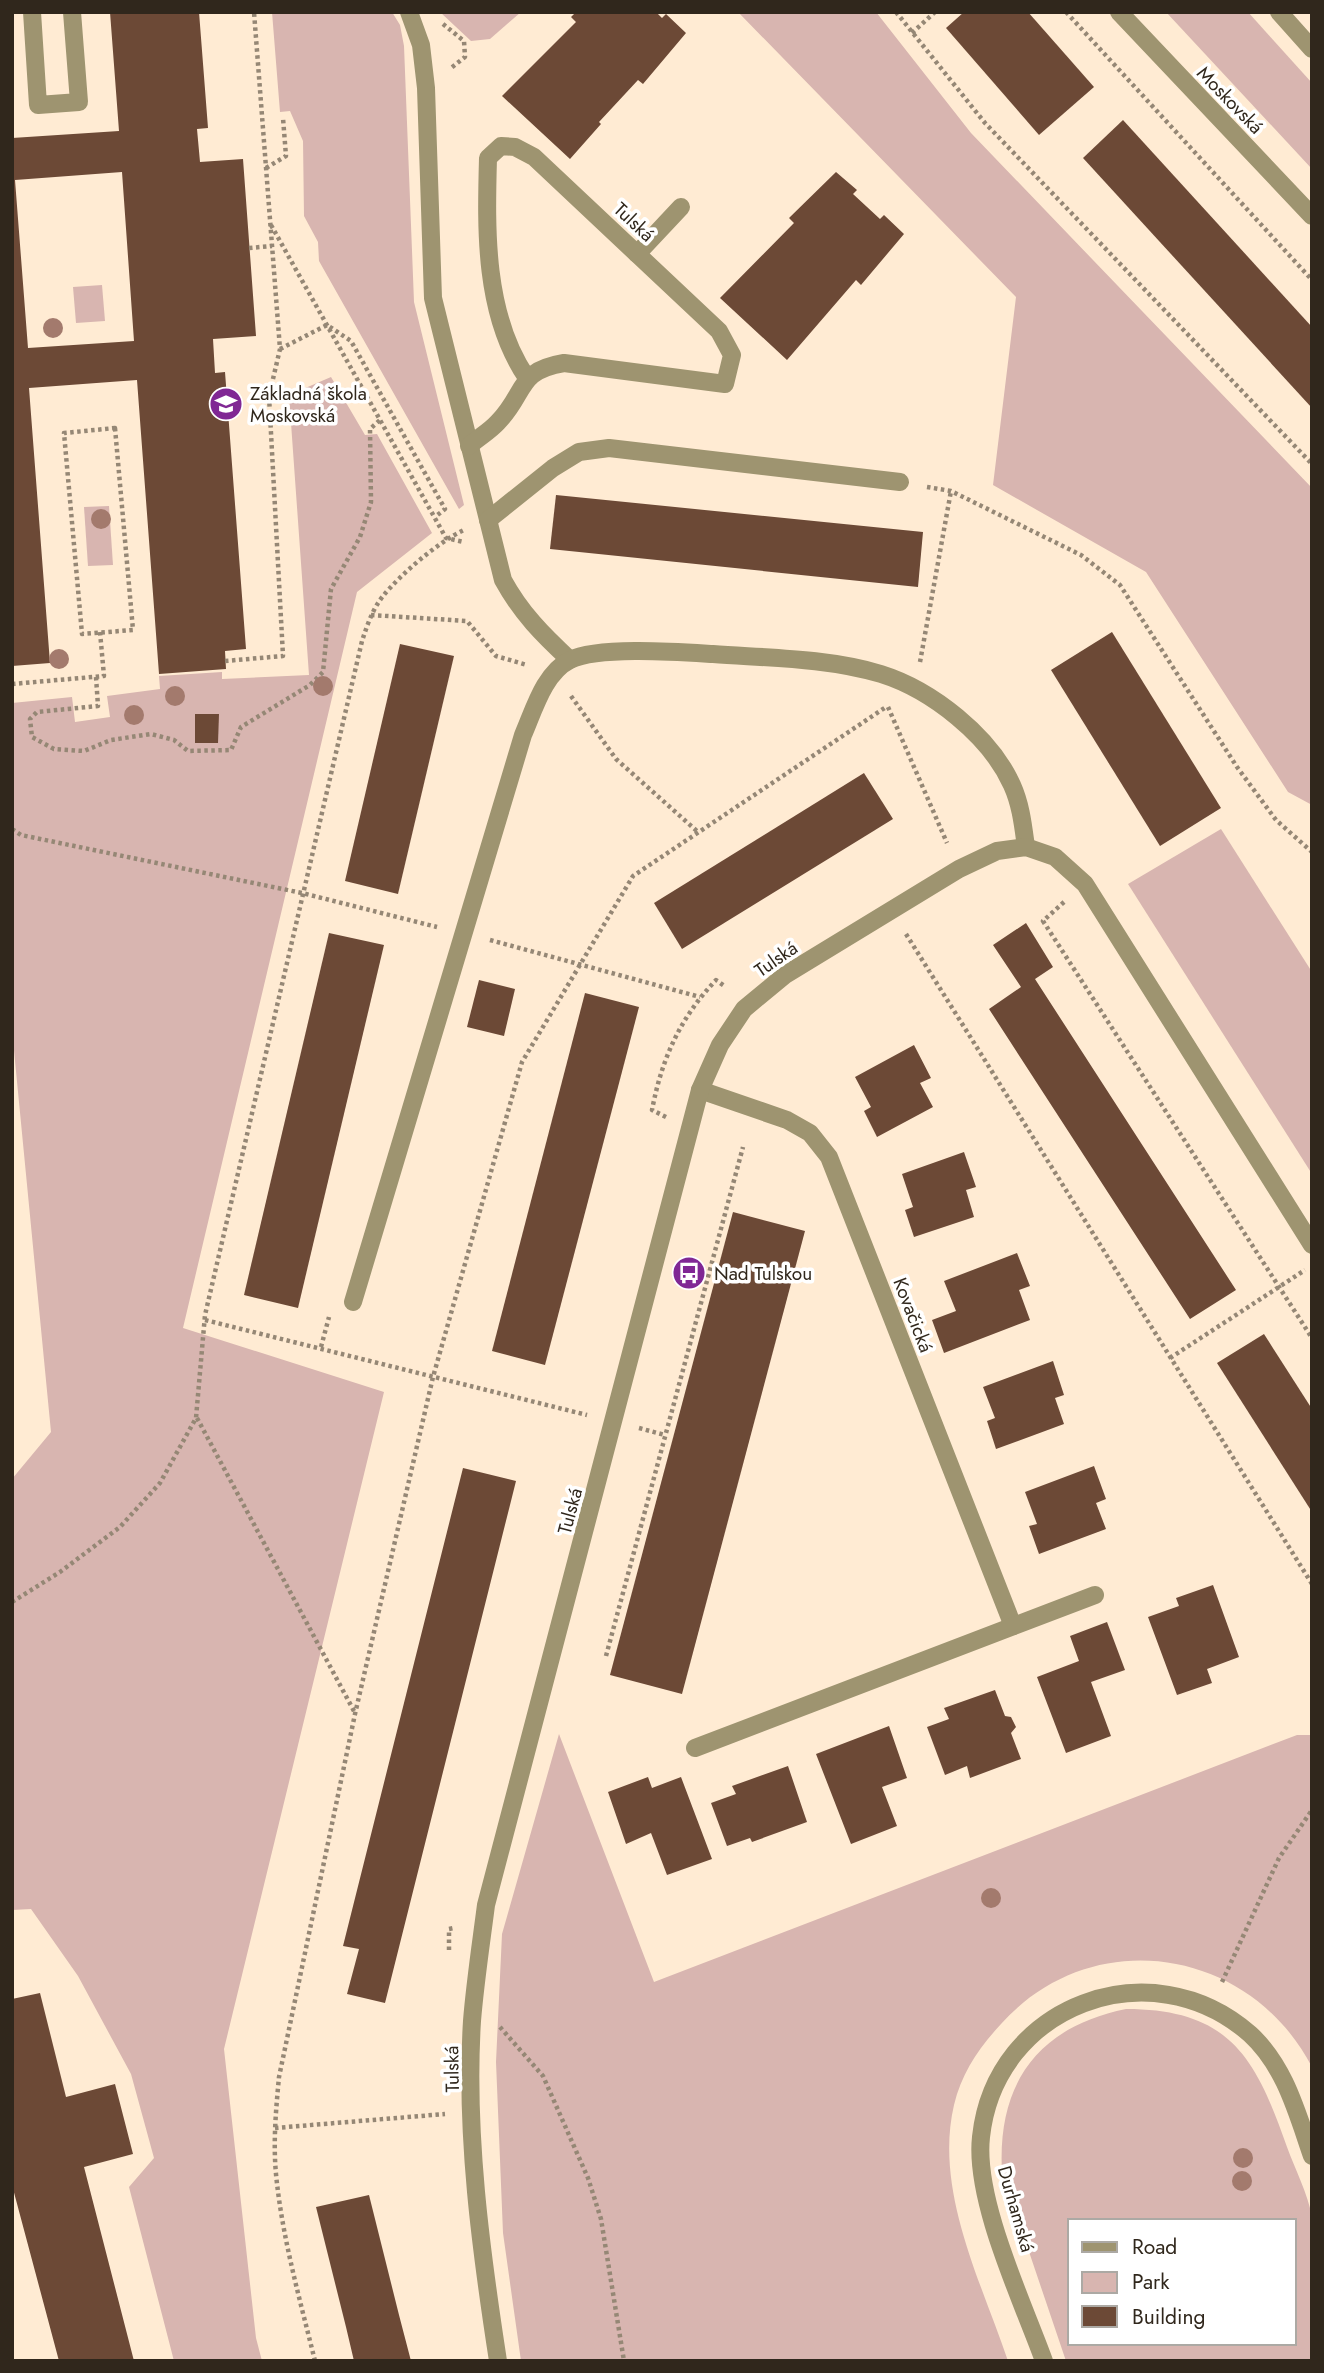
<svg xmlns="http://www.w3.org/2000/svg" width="1324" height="2373" font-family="Jost,sans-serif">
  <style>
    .green { fill: #d8b5b0; fill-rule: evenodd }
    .building { fill: #6c4936; fill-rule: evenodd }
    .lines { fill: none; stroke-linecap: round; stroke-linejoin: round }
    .path { stroke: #958775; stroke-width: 4.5; stroke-dasharray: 3.5 3.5; stroke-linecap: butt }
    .lane { stroke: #9e9470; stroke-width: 18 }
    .street { stroke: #9e9470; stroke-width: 18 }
    .tree { fill: #a37a6d }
    .labels { text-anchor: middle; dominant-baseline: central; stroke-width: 7; stroke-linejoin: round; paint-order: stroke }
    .street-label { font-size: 19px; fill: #30271c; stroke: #fff }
    .poi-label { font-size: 19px; fill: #30271c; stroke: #fff; text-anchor: start }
  </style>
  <rect width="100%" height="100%" fill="#ffebd3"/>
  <g class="green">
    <polygon points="272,12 392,12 400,25 404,46 414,302 464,505 459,509 319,261 318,242 304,216 303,141 290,111 280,112"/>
    <polygon points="440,12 521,12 490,39 471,41"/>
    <polygon points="738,12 876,12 971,133 1312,488 1312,805 1288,792 1146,572 993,485 1016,297"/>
    <polygon points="1166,12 1248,12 1312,83 1312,169"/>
    <polygon points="102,285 105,321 76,323 73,287"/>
    <polygon points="331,377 365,435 377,434 432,533 357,592 183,1328 384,1392 224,2049 256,2338 262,2361 174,2361 129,2187 154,2158 131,2074 78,1976 31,1909 12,1910 12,1479 51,1432 12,1030 12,703 72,697 75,722 110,717 107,696 160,689 159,676 222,672 222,679 309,675 289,395"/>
    <polygon points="109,506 113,565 88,566 84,507"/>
    <polygon points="1221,829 1312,972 1312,1174 1128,884"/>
    <path d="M559 1734 654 1982 1297 1735H1312V2067C1250 1948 1093 1922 1001 2024 979 2048 962 2072 954 2105 934 2190 981 2281 1008 2361H521L503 2233 496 2062 502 1934Z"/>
    <path d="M1126 2009C1231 2009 1256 2059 1287 2147 1295 2169 1308 2194 1312 2217 1314 2231 1312 2246 1312 2260 1312 2293 1312 2327 1312 2361H1066L1002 2172C997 2083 1038 2027 1126 2009ZM1070 2221H1294V2343H1070Z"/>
  </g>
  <g class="building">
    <path d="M110 12H199L208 128 197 129 200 162 243 159 256 336 213 339 215 373 225 372 246 649 225 651 226 669 159 674 137 380 29 388 50 663 12 666V138L119 131ZM122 172 134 341 28 348 15 180Z"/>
    <polygon points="576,12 656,12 662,18 666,14 686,33 643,84 638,80 599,122 601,124 570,159 502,96 576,22 571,17"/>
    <polygon points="964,12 1028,12 1094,87 1039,135 946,28"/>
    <polygon points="1123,120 1312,327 1312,408 1083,158"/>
    <polygon points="836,172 857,190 853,194 880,219 884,215 904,234 861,285 856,280 787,360 720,298 794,223 789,218"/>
    <polygon points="556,495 923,532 918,587 550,549"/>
    <polygon points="1112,632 1221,808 1160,846 1051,670"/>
    <polygon points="400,644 454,656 398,894 345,881"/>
    <polygon points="195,714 219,714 218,743 195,743"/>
    <polygon points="864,773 893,819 682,949 654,903"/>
    <polygon points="1026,923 1053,967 1035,979 1236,1290 1190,1319 989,1009 1021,987 993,945"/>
    <polygon points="329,933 384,945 298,1308 244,1295"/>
    <polygon points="479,980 515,989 504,1036 467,1027"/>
    <polygon points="585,993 639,1007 545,1365 492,1351"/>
    <polygon points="914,1045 931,1078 920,1083 933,1107 877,1137 864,1111 871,1107 855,1077"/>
    <polygon points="964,1152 976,1187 966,1190 974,1217 914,1237 905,1210 913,1207 902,1174"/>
    <polygon points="733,1212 805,1231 682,1694 610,1675"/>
    <polygon points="1017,1253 1030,1286 1019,1290 1030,1320 944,1353 932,1320 956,1311 944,1281"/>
    <polygon points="1264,1334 1312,1409 1312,1512 1217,1363"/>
    <polygon points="1053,1361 1064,1395 1055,1398 1064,1424 996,1449 987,1421 995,1418 983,1387"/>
    <polygon points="1094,1466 1106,1499 1096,1503 1106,1529 1039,1554 1029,1526 1037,1524 1025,1492"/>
    <polygon points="463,1468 516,1481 385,2003 347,1994 359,1949 343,1946"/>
    <polygon points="1213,1585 1239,1657 1207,1669 1212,1683 1177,1695 1148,1617 1179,1606 1176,1598"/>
    <polygon points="1107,1622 1125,1670 1091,1682 1111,1736 1066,1753 1037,1677 1079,1661 1070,1636"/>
    <polygon points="995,1690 1005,1716 1011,1717 1016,1727 1011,1733 1021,1759 970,1778 967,1766 945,1775 927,1727 949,1719 944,1708"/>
    <polygon points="889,1726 907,1778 882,1787 897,1826 851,1844 816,1754"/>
    <polygon points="788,1766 807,1822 752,1842 750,1838 727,1846 711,1803 736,1794 732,1786"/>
    <polygon points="648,1777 652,1788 681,1777 712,1859 667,1875 651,1833 626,1844 608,1792"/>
    <polygon points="40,1993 66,2097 115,2084 133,2154 84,2167 134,2361 59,2361 12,2185 12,1999"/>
    <polygon points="369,2195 399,2315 411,2361 354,2361 346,2327 316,2207"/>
  </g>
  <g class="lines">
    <g class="path">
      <polyline points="896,12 985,123 1312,464"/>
      <polyline points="1066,12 1312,280"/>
      <polyline points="443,24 464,41 465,57 451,68"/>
      <polyline points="912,33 935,12"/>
      <polyline points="266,168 286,156 283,118"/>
      <polyline points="271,225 446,538 464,542"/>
      <polyline points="249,248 272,246"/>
      <polyline points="280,349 327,325 351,341 445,509 435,517"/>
      <polygon points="115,428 133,630 82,634 64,433"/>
      <polyline points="927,487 951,491 1081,555 1120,585 1237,767 1276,820 1312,852"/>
      <polyline points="371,615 467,621 496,656 527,665"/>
      <polyline points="225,661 283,656 269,396 280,349 254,12"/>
      <polyline points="920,662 951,491"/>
      <polyline points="96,677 98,706 37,712 30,719 32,737 54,749 84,751 111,740 151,734 174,740 188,751 231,750 241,727 310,685 323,672 331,589 360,537 371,502 370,429 380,420"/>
      <polyline points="12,684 104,676 100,632"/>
      <polyline points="571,696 616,759 698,832"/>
      <polyline points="888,707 947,843"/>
      <polyline points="12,829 21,835 302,893 437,927"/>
      <polyline points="1064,902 1043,921 1312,1338"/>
      <polyline points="906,934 1312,1584"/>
      <polyline points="490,940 700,997"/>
      <path d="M666 1117 652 1110C662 1058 680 1018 716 980L726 987"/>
      <polyline points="205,1320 587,1415"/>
      <polyline points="321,1347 329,1317"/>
      <polyline points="1170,1358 1305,1270"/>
      <polyline points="197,1418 355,1713"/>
      <polyline points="639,1428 665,1435"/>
      <path d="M12 1602 60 1572 120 1527 160 1483 196 1418 205 1315 362 641C367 626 372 610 383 596 401 574 438 542 464 530"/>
      <polyline points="606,1656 743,1147"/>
      <polyline points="449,1950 449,1929 454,1928"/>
      <polyline points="1222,1982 1279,1858 1312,1810"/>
      <polyline points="500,2027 543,2076 588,2178 601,2219 624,2361"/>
      <polyline points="275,2128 445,2114"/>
      <path d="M315 2361C300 2300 282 2237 276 2174 273 2142 276 2109 279 2077L355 1714 433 1377 522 1062 633 876 886 707"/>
    </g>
    <g class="lane">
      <polyline points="32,12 38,105 79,102 72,12"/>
      <path d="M409 12 421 45 426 88 433 298 503 580C521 613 543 635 570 660"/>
      <polyline points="637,254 681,207"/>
      <path d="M469 446C478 438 490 431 498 422 527 392 516 371 564 363L725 384 732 355 719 331 534 157 515 147 501 146 488 158C486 231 484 315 527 378"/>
      <polyline points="488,520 553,468 579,452 609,448 900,482"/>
      <path d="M353 1302 523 735C534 710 544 673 570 660 598 646 680 652 713 654 768 658 828 658 881 674 932 690 990 736 1012 785 1021 805 1023 825 1026 847"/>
    </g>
    <g class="street">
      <polyline points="1119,12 1312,216"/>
      <polyline points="1279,12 1312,49"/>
      <polyline points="700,1090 787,1120 810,1133 829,1157 1013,1626"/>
      <polyline points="695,1748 1095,1595"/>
      <path d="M498 2361C481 2251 465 2133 472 2021 475 1983 481 1944 486 1905L700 1090 720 1045 744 1009 785 975 959 869 997 851 1026 847 1055 857 1085 884 1312 1245"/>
      <path d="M1044 2361C1022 2300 974 2200 981 2137 995 2005 1151 1947 1250 2034 1285 2066 1297 2113 1312 2156"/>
    </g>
  </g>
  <g class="tree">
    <circle cx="53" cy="328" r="10"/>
    <circle cx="101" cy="519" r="10"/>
    <circle cx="59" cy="659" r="10"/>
    <circle cx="323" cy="686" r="10"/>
    <circle cx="175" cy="696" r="10"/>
    <circle cx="134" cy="715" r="10"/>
    <circle cx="991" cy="1898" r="10"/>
    <circle cx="1243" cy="2158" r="10"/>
    <circle cx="1242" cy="2181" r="10"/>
  </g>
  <defs>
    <symbol id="school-disc" viewBox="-11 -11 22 22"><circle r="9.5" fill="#802794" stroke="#fff"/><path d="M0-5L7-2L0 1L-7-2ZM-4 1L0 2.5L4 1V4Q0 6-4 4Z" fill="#fff"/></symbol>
    <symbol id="bus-disc" viewBox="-11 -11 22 22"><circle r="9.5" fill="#802794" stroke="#fff"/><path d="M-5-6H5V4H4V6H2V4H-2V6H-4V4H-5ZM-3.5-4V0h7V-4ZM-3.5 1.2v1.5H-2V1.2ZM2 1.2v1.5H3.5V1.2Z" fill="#fff"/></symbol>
  </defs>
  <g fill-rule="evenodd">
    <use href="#school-disc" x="207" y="385" width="38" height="38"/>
    <use href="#bus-disc" x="670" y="1254" width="38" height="38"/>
  </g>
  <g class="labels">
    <g class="street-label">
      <text transform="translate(1230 100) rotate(46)">Moskovská</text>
      <text transform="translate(634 222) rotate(43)">Tulská</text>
      <text transform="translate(776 959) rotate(-35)">Tulská</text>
      <text transform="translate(913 1315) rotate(69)">Kovačická</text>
      <text transform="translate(570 1511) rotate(-75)">Tulská</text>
      <text transform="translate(452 2069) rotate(-91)">Tulská</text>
      <text transform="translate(1016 2209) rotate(74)">Durhamská</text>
    </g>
    <g class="poi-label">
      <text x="250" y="393">Základná škola<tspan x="250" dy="22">Moskovská</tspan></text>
      <text x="714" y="1273">Nad Tulskou</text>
    </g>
  </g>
  <rect width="1324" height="2373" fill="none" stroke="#30271c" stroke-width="28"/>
  <rect x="1068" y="2219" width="228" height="126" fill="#ffffff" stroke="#aca9a4" stroke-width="2"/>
  <rect x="1082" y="2242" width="35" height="10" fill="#9e9470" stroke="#aca9a4" stroke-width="2"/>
  <text x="1132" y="2254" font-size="21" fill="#30271c">Road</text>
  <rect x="1082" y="2272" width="35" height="21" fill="#d8b5b0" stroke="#aca9a4" stroke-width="2"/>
  <text x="1132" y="2289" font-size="21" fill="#30271c">Park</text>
  <rect x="1082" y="2306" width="35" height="21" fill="#6c4936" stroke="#aca9a4" stroke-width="2"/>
  <text x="1132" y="2324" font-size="21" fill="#30271c">Building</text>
</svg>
